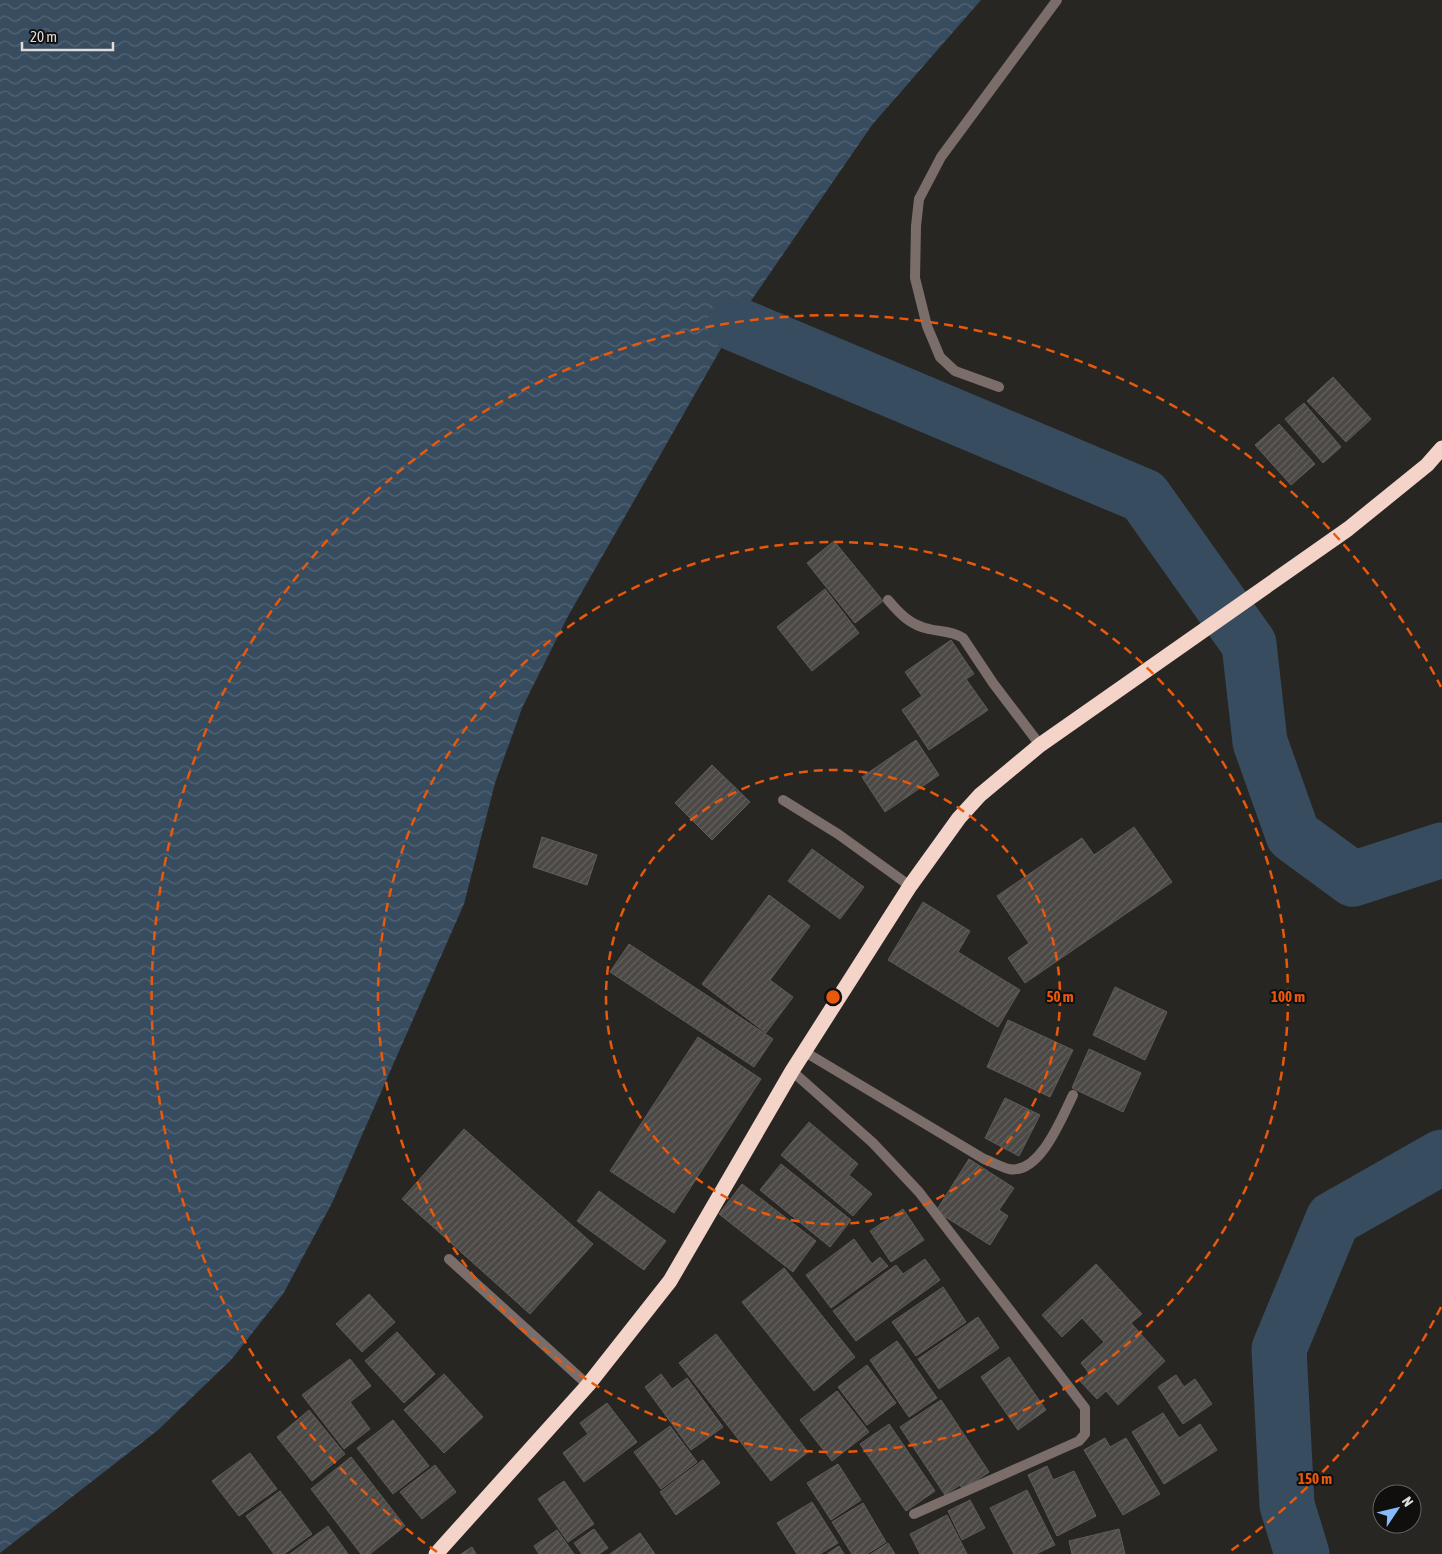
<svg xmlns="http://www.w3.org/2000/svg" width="1442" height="1554" font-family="'Asap Condensed',sans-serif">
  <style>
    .water { fill: url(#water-waves) }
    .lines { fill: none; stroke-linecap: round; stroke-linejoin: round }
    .river { stroke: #384c5f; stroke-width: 55 }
    .building { fill: url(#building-hatch); stroke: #5f5b59 }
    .lane { stroke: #7b6e6a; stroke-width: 10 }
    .street { stroke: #7b6e6a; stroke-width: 10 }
    .highway { stroke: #f4d3c8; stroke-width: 15 }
    .ring { fill: none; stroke: #e8590c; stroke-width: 2.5; stroke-dasharray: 9 6 }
    .centre { fill: #e8590c; stroke: #100f0e; stroke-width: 2.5 }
    .ring-label { font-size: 15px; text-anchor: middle; font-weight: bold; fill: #e8590c; stroke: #100f0e; stroke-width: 4; stroke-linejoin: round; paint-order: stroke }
  </style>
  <defs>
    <pattern id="water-waves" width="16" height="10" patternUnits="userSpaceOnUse" patternTransform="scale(1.25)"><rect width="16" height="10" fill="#384c5f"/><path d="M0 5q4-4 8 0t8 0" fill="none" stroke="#546575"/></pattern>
    <pattern id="building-hatch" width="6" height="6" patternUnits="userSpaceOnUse" patternTransform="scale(1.25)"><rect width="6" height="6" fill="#4b4845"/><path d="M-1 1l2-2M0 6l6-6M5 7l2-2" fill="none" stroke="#64625f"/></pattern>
  </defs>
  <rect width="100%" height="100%" fill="#282623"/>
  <polygon class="water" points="0,0 981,0 872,125 735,324 567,618 522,708 495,783 464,904 332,1203 283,1294 231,1360 158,1430 0,1553"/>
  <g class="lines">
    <g class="river">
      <polyline points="735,324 1144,496 1249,644 1260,742 1293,835 1353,879 1442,850"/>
      <polyline points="1302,1554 1287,1505 1279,1349 1333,1219 1442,1157"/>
    </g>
  </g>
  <g class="building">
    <polygon points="1333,377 1371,419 1346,442 1307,401"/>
    <polygon points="1304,403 1341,447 1323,463 1285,419"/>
    <polygon points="1279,424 1315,464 1291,485 1255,445"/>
    <polygon points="834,541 883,601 855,623 807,563"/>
    <polygon points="825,589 859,633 812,671 777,627"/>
    <polygon points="951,640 974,674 966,679 988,710 929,750 902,710 922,696 905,672"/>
    <polygon points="916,740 939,775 885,812 862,777"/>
    <polygon points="712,765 750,802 712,840 675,803"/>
    <polygon points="1134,827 1172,882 1025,983 1008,958 1029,943 997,896 1082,838 1094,855"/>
    <polygon points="542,837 597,855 587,885 533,867"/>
    <polygon points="812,849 864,887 840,919 788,881"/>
    <polygon points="769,895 810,926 770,980 793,997 766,1033 702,984"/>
    <polygon points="923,902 970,931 958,952 1020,990 998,1027 888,960"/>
    <polygon points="629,944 773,1039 754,1067 610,972"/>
    <polygon points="1115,987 1167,1012 1145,1060 1093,1035"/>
    <polygon points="1008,1020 1073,1050 1050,1097 987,1067"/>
    <polygon points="698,1037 761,1079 674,1213 610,1171"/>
    <polygon points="1089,1049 1141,1073 1123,1112 1072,1088"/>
    <polygon points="1005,1098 1040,1115 1019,1156 985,1138"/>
    <polygon points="809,1122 858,1164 849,1175 872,1194 853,1216 781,1155"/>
    <polygon points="464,1129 593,1244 530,1314 402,1199"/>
    <polygon points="969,1159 1014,1188 999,1210 1008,1216 990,1245 936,1211"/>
    <polygon points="781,1164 851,1220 830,1247 760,1190"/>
    <polygon points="742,1184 816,1241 793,1272 719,1214"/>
    <polygon points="599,1191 666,1241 644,1270 577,1221"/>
    <polygon points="903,1209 924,1240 891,1262 870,1231"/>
    <polygon points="854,1239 872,1264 880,1257 888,1266 831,1308 806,1275"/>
    <polygon points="925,1259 940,1280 856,1341 833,1311 896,1265 903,1274"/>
    <polygon points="1096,1264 1142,1314 1131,1323 1165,1361 1118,1405 1106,1391 1097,1399 1080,1381 1089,1373 1081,1363 1104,1342 1082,1318 1062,1337 1042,1315"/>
    <polygon points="784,1268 855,1357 814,1391 742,1302"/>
    <polygon points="943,1287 966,1322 916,1356 892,1322"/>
    <polygon points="369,1294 395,1322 362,1352 336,1324"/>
    <polygon points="978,1317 999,1348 939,1389 918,1359"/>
    <polygon points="397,1332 435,1374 404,1403 365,1361"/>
    <polygon points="716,1334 808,1452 771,1481 679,1363"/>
    <polygon points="897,1341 937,1398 909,1417 870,1360"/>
    <polygon points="1009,1357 1046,1410 1018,1430 981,1377"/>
    <polygon points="350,1359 371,1386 350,1402 370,1429 344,1449 302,1395"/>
    <polygon points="867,1365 896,1403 867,1425 838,1387"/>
    <polygon points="444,1374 483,1417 444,1453 404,1410"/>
    <polygon points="661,1374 672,1389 687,1378 723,1427 691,1450 645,1387"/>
    <polygon points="1176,1375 1184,1387 1195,1379 1212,1404 1183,1424 1158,1387"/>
    <polygon points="837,1391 869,1432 832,1461 800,1420"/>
    <polygon points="941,1400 989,1472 963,1490 960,1485 945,1495 900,1427"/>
    <polygon points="607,1403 637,1442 584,1482 563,1453 588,1434 580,1423"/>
    <polygon points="309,1410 345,1454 312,1481 277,1437"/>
    <polygon points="1163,1413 1179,1438 1200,1424 1217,1450 1164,1484 1132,1432"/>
    <polygon points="393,1420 429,1466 393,1494 357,1448"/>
    <polygon points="889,1424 935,1491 906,1511 860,1444"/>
    <polygon points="670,1426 697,1462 661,1489 634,1452"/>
    <polygon points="1105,1438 1110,1447 1126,1438 1160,1494 1123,1515 1084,1450"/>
    <polygon points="250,1453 277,1489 239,1516 212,1481"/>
    <polygon points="351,1457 405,1526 370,1554 361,1554 311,1489"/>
    <polygon points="703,1460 720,1483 676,1515 660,1492"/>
    <polygon points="838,1464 861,1500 831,1520 807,1483"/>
    <polygon points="435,1465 456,1492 422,1519 400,1492"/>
    <polygon points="1047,1466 1053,1480 1074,1471 1096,1516 1057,1536 1028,1475"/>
    <polygon points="564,1481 594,1524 568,1542 538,1499"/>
    <polygon points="1027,1490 1055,1545 1036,1554 1014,1554 990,1508"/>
    <polygon points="280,1491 312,1534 284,1554 274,1554 246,1516"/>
    <polygon points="970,1500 985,1528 962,1540 948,1511"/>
    <polygon points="812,1502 838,1543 820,1554 797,1554 777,1523"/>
    <polygon points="863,1503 886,1542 867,1554 852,1554 832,1522"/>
    <polygon points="947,1515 967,1554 920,1554 910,1534"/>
    <polygon points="328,1526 348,1554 290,1554"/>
    <polygon points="594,1529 608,1548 599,1554 582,1554 574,1543"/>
    <polygon points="1119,1529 1125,1554 1072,1554 1069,1541"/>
    <polygon points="557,1530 574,1554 539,1554 534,1546"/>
    <polygon points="640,1533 655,1554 610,1554"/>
    <polygon points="888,1543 895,1554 871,1554"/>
    <polygon points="839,1546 844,1554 827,1554"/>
    <polygon points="472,1547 476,1554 461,1554"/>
  </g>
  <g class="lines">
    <g class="lane">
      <polyline points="783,800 838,834 910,886"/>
      <polyline points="449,1259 588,1385"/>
    </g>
    <g class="street">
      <polyline points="999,387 955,371 940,357 927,326 915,278 916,226 919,199 941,157 1057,0"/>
      <path d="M888 600C900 614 910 625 929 629 941 632 952 631 963 638L993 683 1040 745"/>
      <path d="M805 1052 984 1159C992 1162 1001 1167 1009 1169 1040 1175 1062 1117 1073 1095"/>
      <polyline points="792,1071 873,1143 919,1192 1085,1408 1085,1434 1079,1441 914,1514"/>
    </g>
    <polyline class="highway" points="436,1554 588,1385 670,1281 792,1071 910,886 959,818 980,795 1040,745 1348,529 1427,465 1442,448"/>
  </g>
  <g class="ring">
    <circle cx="833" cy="997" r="227"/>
    <circle cx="833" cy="997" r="455"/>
    <path d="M1441 1307A682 682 0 0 1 1229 1552M437 1552A682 682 0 1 1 1441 687"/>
  </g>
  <circle cx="833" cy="997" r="8" class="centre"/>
  <g class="ring-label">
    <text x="1060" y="1002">50 m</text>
    <text x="1288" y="1002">100 m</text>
    <text x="1315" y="1484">150 m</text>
  </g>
  <g transform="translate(1397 1509) rotate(55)"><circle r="24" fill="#100f0e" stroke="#626160"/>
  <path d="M0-4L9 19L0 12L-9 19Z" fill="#86bbfb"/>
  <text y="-8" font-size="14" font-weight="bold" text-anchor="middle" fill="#dddcda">N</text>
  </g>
  <path d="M22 42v8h91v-8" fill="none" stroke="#dddcda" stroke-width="2.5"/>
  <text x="30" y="42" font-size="15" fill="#dddcda" stroke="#100f0e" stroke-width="4" paint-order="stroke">20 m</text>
</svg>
